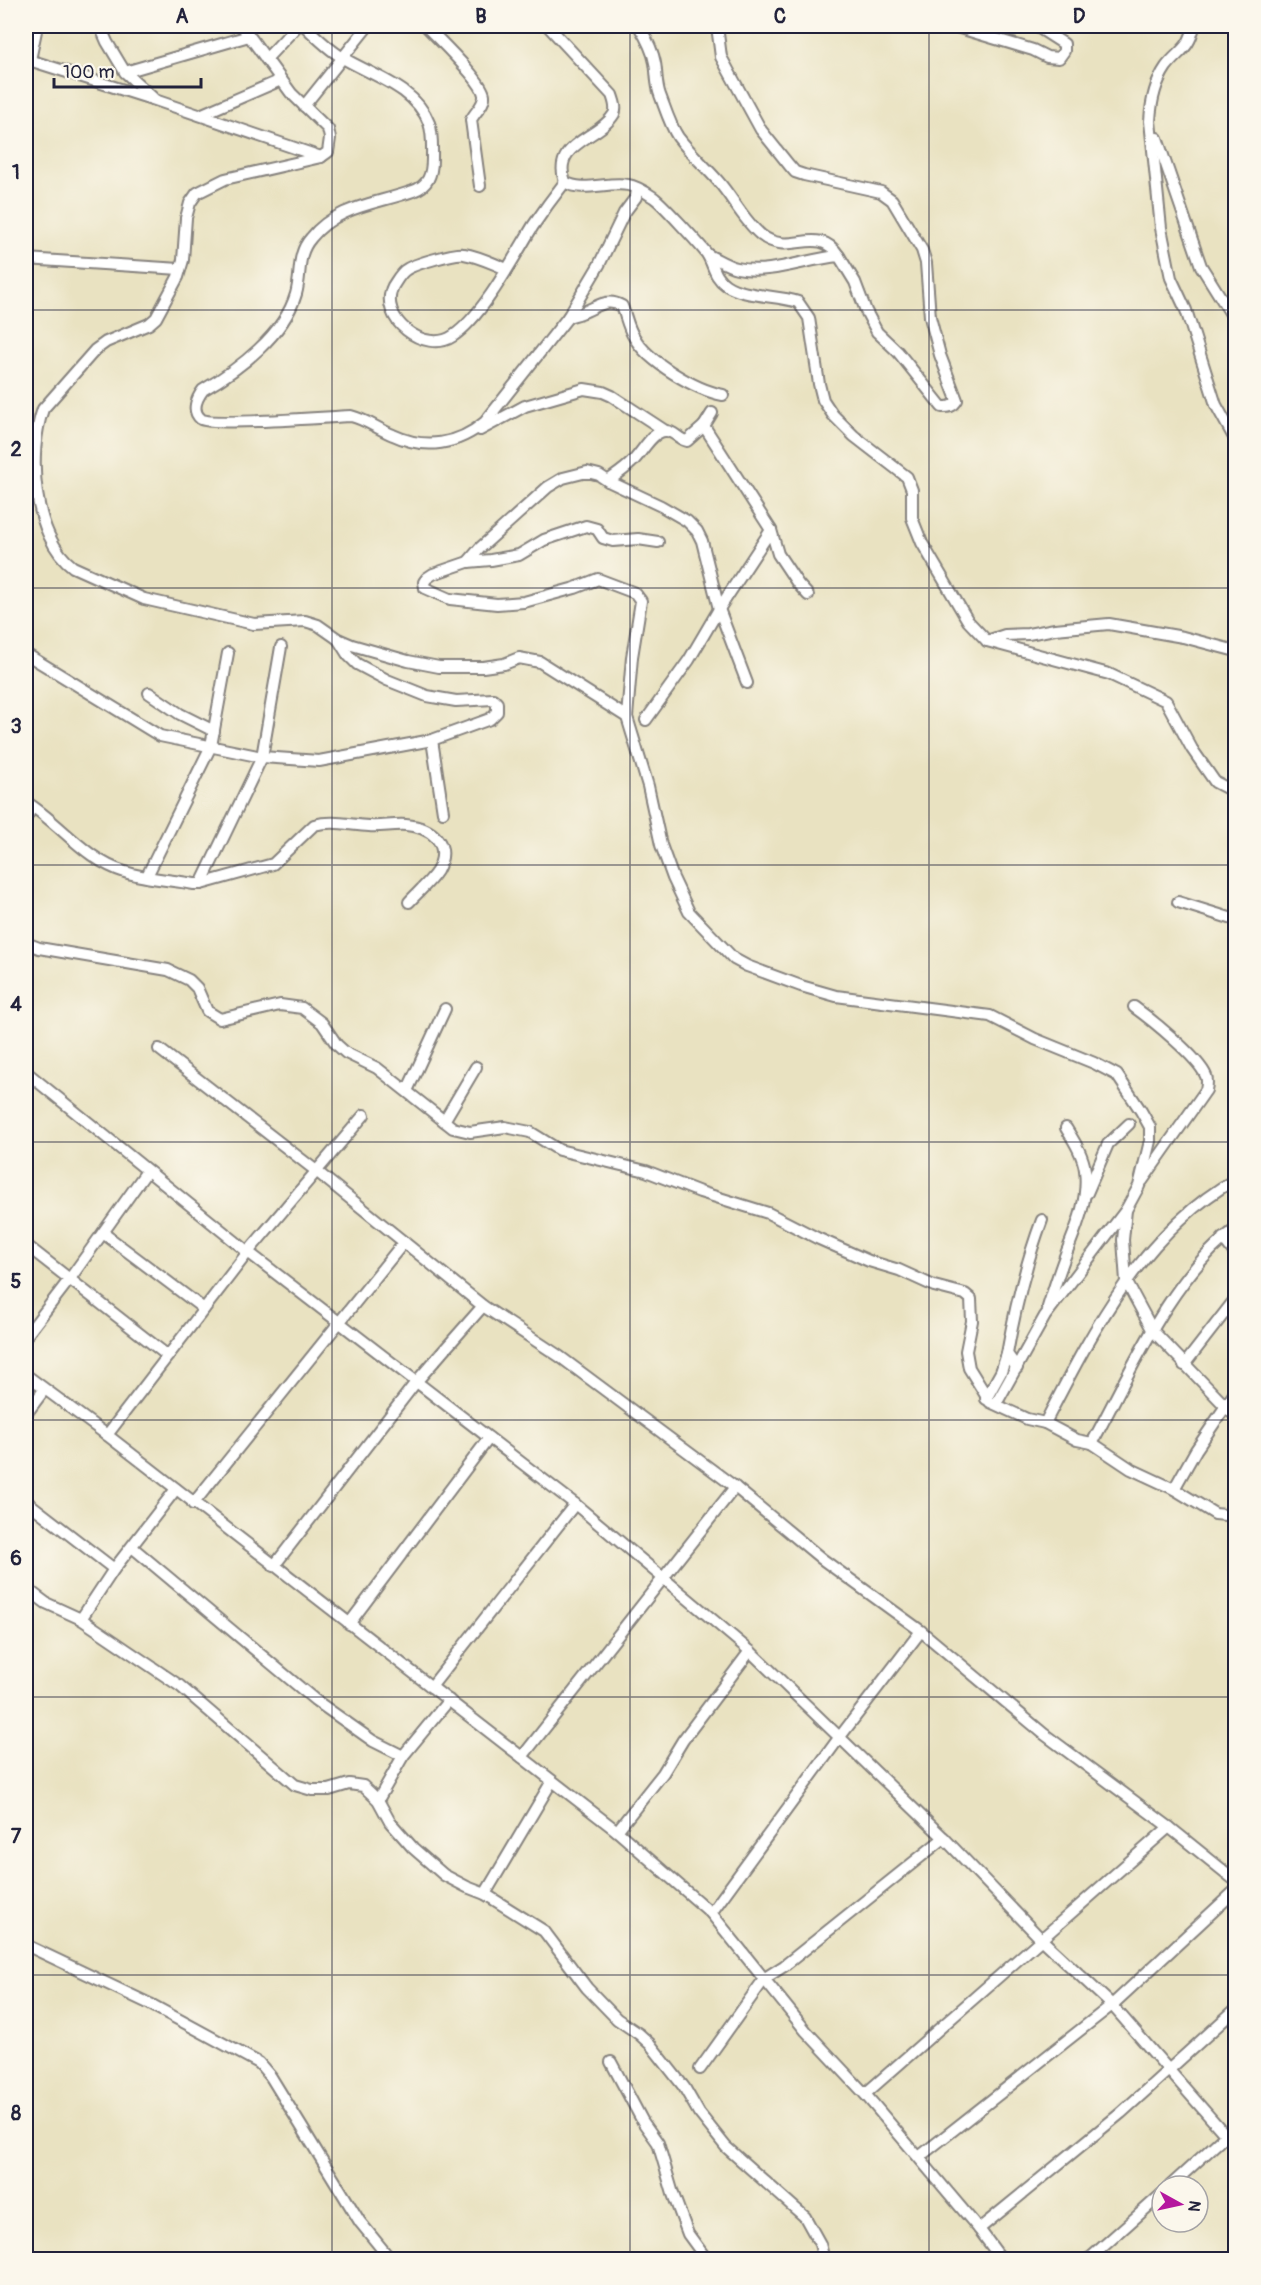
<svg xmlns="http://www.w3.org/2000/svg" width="1261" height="2285" font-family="Pangolin,sans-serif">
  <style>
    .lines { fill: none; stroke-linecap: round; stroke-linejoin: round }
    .minor-casing { stroke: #86827e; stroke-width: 14 }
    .minor { stroke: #fff; stroke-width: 10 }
    .grid { fill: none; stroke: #22223b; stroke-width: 1.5; stroke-opacity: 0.55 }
    .neatline { fill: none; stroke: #22223b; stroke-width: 2 }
    .grid-label { font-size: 20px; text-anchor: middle; font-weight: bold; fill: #22223b }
  </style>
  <rect width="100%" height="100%" fill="#fbf7ec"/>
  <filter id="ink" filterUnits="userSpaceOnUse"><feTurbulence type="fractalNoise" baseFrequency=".0167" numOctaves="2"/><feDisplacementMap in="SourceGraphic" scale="12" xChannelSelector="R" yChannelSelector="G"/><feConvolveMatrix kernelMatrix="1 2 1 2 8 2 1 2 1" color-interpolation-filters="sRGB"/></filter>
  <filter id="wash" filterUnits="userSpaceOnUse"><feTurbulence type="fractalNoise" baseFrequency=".008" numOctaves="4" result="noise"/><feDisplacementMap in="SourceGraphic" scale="24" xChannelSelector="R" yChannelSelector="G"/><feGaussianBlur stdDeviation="1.35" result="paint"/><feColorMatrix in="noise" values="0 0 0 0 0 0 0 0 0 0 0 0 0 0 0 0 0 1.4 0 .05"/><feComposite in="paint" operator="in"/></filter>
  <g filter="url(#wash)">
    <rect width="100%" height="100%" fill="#e9e2c1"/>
  </g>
  <g filter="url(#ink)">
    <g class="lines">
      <defs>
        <g id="minor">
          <polyline points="100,26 107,42 125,72 153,98"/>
          <path d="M242 26 291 93 328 129 330 138 328 152 321 157 225 179 197 193 190 203 186 218 183 260 178 277 156 318 149 324 106 342 95 350 43 409C27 453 33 537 73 567L144 599 254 624 305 621 318 625 338 639 352 645 408 661 439 667H483L504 664 519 658 540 662 627 717"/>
          <path d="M305 26C316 37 330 50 343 58 373 76 415 87 429 123 433 134 432 148 432 159 432 175 428 186 413 191 377 204 336 206 311 238 296 255 302 273 296 294 284 335 239 369 203 390 197 398 191 411 201 419 211 426 331 417 351 416 367 420 378 429 393 435 425 450 458 445 485 422L568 317 599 265 624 213 636 197 637 189"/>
          <path d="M426 26C438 39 482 80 484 95 485 104 475 112 471 120L480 186"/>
          <path d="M548 26 612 95C614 101 617 108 614 114 599 139 551 143 565 182 582 193 608 181 628 185 636 186 647 193 653 197 660 201 701 246 707 254 714 265 714 277 726 285 744 297 777 295 798 302L809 318 819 384 823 400 833 415 854 436 907 477 912 490V518L922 543 968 621 987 641"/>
          <path d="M639 26C645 36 653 51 655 63 657 74 656 85 660 95 665 108 670 125 678 137 690 153 705 166 718 181 733 198 743 220 761 235 790 258 817 223 839 256"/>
          <polyline points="953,26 1033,50 1047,57 1059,58 1064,51 1064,44 1036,26"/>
          <path d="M1194 26C1189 50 1179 50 1166 67 1155 83 1151 102 1150 121L1161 228 1171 278 1186 310 1216 405 1236 441"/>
          <polyline points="26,59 155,100 321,157"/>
          <polyline points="266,59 297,26"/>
          <polyline points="30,60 37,26"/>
          <polyline points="125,72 249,36"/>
          <polyline points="304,106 368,26"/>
          <polyline points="200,115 281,80"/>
          <polyline points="1157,138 1201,266 1236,322"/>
          <path d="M708 255C717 259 727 266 737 268 771 275 805 259 839 256L855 282 866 311 877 332 898 352 942 407C949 407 953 407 957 400L940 355 930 317 926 263 922 250 892 200 881 192 804 175 795 172 789 165 761 130 721 57 717 26"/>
          <polyline points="26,259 180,269"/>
          <path d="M507 269C494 264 478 256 464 254 456 252 415 264 407 269 401 272 397 280 393 286 377 318 425 355 453 336 483 316 514 257 533 226 543 211 554 196 565 182"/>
          <path d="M568 317C574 315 580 314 586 311 600 305 608 298 622 306 626 316 628 328 634 337 648 362 696 390 723 395"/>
          <polyline points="712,413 704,426 771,530 778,554 798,584 808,595"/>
          <polyline points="480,430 525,406 584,389 603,392 612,396 664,430"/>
          <path d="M608 481C616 475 624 470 631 463 641 455 652 430 666 431 674 431 679 440 687 441L704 426"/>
          <polyline points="468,562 491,560 519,555 544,540 586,526 597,529 603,538 613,541 638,539 658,542"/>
          <polyline points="1236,651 1183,637 1109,624 1055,629 1028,634 1005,635 987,641 1109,674 1166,701 1192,749 1215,782 1236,793"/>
          <polyline points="26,654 160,736 262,757 319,761 432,740 490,719 497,712 497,703 493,699 456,701 427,696 387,680 357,664 348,655 338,639"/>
          <polyline points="747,683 719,609 702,541 697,531 687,521 661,506 608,481 599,475 587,472 563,478 548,487 480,548 468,562 433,574 427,578 424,582 425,588 450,599 497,604 524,602 575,588 598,579 635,593 641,601 632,657 627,717 648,786 661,845 673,878 689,912 734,959 747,966 801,986 836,996 990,1016 1035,1039 1094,1063 1117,1075 1141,1111 1150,1127 1150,1141 1139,1186 1126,1210 1123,1240 1126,1281 1153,1331 1236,1417"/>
          <polyline points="149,693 180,714 214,731"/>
          <polyline points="646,720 689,660 719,609 771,530"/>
          <polyline points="432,740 443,812"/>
          <path d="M26 802C60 823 85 860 125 872 146 879 172 880 194 884H201L273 864 314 825C332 820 350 825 369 826 381 827 394 824 406 825 432 827 452 844 437 871 430 882 418 892 409 902"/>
          <polyline points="26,818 32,807"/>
          <polyline points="147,876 211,746 228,653"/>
          <polyline points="201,884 262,757 281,647"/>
          <polyline points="1178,902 1236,920"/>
          <polyline points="26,943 39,948 168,970 189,980 197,988 207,1011 220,1019 280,1005 302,1008 322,1023 337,1045 346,1053 377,1068 453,1128 470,1132 505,1127 530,1132 559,1150 646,1171 700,1192 768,1213 817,1238 869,1261 899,1270 934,1286 965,1294 971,1299 972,1321 966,1351 969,1368 990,1402 1027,1419 1045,1423 1077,1440 1092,1443 1131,1469 1174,1489 1215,1514 1236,1516"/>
          <path d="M1134 1007C1152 1020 1198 1057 1206 1076 1208 1081 1207 1085 1206 1090L1142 1181"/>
          <polyline points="159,1049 315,1170 483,1306 559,1356 735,1487 822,1559 921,1631 1044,1734 1169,1827 1236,1881"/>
          <polyline points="26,1072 248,1252 575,1504 750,1651 944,1838 1042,1940 1112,2005 1236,2147"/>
          <polyline points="407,1091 445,1009"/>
          <polyline points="444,1121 476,1067"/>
          <polyline points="1087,1193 1108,1144 1129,1124"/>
          <polyline points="103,1233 204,1309"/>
          <polyline points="1223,1238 1236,1255"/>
          <polyline points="26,1245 168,1356"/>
          <path d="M1048 1307C1053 1291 1058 1275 1064 1259 1075 1230 1089 1202 1085 1170 1083 1155 1074 1141 1066 1128"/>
          <polyline points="26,1336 69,1280 147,1171"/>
          <polyline points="1184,1365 1236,1298"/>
          <path d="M1017 1368 1007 1354C1015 1308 1026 1263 1042 1220"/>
          <polyline points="26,1375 107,1435 617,1831 711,1913 806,2031 865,2094 979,2229 1002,2260"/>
          <polyline points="986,1399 1001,1372 1007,1354"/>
          <polyline points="996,1404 1045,1316 1126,1210"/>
          <polyline points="26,1414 44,1390"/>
          <path d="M1045 1423C1092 1332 1143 1231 1236 1179"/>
          <polyline points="107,1435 248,1252 364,1115"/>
          <path d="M1092 1443C1129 1375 1172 1274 1236 1229"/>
          <polyline points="176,1489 114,1569 81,1619 180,1686 295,1785 312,1790 329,1790 349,1784 363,1786 378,1800 390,1822 413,1848 444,1875 467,1887 485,1894 544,1931 587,1988 617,2019 639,2034 650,2044 684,2087 699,2113 726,2147 805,2217 820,2244 824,2260"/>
          <polyline points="1174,1489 1196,1450 1236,1391"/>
          <polyline points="26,1501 114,1569"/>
          <polyline points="193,1504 404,1242"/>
          <polyline points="132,1547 315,1700 373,1741 403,1756"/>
          <polyline points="274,1566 416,1382 483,1306"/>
          <polyline points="26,1588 46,1603 81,1619"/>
          <polyline points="349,1624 489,1438"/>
          <polyline points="431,1687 575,1504"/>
          <polyline points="522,1757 735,1487"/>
          <polyline points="378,1800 403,1756 449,1700"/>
          <polyline points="617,1831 663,1773 683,1740 750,1651"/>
          <polyline points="485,1894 552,1781"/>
          <polyline points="711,1913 839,1738 921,1631"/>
          <polyline points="26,1945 150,2004 259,2063 271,2077 360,2222 391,2260"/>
          <polyline points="611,2062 643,2122 658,2143 673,2194 688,2234 707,2260"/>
          <polyline points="700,2069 765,1978 784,1966 944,1838"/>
          <polyline points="865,2094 1169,1827"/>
          <polyline points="919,2157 1112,2005 1236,1890"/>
          <polyline points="1170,2186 1236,2126"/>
          <polyline points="979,2229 1121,2113 1236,2009"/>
          <polyline points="1088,2260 1162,2194"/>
        </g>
      </defs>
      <use href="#minor" class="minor-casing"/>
      <use href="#minor" class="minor"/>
    </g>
  </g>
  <path class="grid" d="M332 26V2260M630 26V2260M929 26V2260M26 310H1236M26 588H1236M26 865H1236M26 1142H1236M26 1420H1236M26 1697H1236M26 1975H1236"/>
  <rect width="1261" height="2285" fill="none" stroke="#fbf7ec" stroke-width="66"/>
  <g transform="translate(1180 2204) rotate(98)"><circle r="28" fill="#fbf7ec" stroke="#a4a2a5" stroke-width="1.5"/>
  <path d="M0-4.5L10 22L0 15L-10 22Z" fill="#b5179e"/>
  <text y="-9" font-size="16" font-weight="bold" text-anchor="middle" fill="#22223b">N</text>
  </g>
  <path d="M54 78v9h147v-9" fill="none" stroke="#22223b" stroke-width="3"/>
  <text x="63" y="78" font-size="18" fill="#22223b" stroke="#fbf7ec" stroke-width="4.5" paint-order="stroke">100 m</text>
  <rect x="33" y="33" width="1195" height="2219" class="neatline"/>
  <g class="grid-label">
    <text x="182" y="23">A</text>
    <text x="481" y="23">B</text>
    <text x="780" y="23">C</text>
    <text x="1079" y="23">D</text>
    <text x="16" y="179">1</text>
    <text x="16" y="456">2</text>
    <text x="16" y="733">3</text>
    <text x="16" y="1011">4</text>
    <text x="16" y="1288">5</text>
    <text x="16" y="1565">6</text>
    <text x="16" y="1843">7</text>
    <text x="16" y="2120">8</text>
  </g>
</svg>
